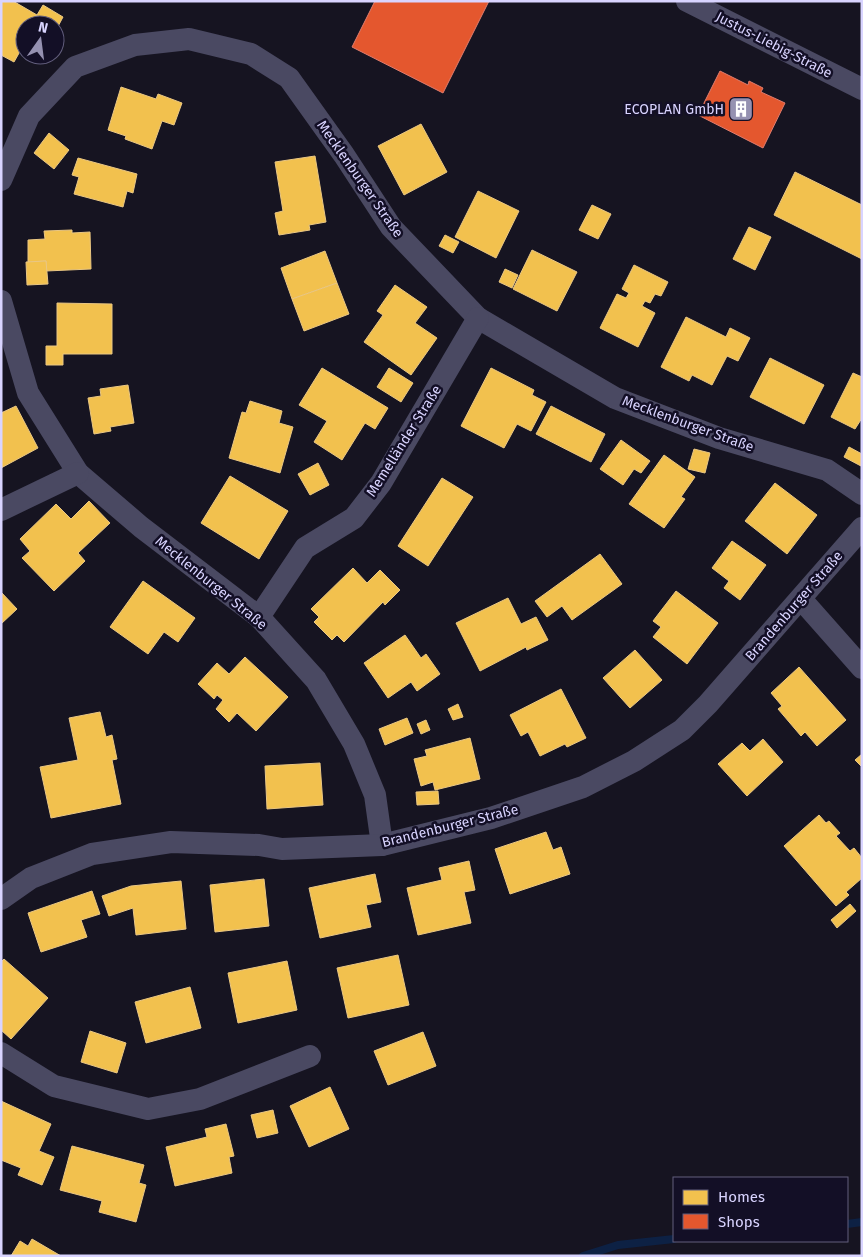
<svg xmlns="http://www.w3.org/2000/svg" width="863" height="1257" font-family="'Fira Sans',sans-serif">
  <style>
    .homes { fill: #f2c14e; stroke: #eac783 }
    .shops { fill: #e4572e; stroke: #e17c6d }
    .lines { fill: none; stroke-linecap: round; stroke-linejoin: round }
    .stream { stroke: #0d2144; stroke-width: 8 }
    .minor { stroke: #4a4962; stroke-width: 22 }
    .labels { text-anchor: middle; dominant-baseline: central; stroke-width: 5; stroke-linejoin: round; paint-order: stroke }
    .street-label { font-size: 14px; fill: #d9d4ff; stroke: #130f26 }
    .poi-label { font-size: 14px; fill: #d9d4ff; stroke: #130f26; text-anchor: end }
  </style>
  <rect width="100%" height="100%" fill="#161421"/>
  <g class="homes">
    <polygon points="1,1 13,1 37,15 31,25 25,25 25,30 23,29 16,42 23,46 14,62 1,55"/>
    <polygon points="43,5 63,17 55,32 55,25 31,25"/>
    <polygon points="121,87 156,99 158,94 182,103 174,125 162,121 152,149 125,139 126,136 108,130"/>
    <polygon points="421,124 447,172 404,195 378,146"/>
    <polygon points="49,133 69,150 54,169 34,153"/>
    <polygon points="315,156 326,222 309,225 310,230 279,235 275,213 283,211 275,162"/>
    <polygon points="78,158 137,174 133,193 127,191 123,207 74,194 79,177 72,175"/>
    <polygon points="795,172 862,205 862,259 774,215"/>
    <polygon points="478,191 519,211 496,258 455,237"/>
    <polygon points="592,205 611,214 598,239 579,230"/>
    <polygon points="749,227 771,237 755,270 733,259"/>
    <polygon points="72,230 72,233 90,232 91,269 46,271 46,261 28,262 28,240 45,239 44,231"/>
    <polygon points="445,235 459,242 453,253 439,246"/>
    <polygon points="532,250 577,272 557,311 513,289"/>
    <polygon points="325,251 337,283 292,299 281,268"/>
    <polygon points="46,261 48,284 27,285 26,262"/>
    <polygon points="634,265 668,282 661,296 655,294 650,303 645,301 642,306 655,313 638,347 600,328 617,294 626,298 629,293 622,289"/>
    <polygon points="505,269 518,275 512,288 499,282"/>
    <polygon points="337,283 349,314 304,331 292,299"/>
    <polygon points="395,285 427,307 415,323 437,338 411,375 364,342 383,315 377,311"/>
    <polygon points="57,303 112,304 112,354 63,354 63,365 46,365 46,346 57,346"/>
    <polygon points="686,317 726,337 730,328 750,338 738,361 727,356 712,385 692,375 689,381 661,367"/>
    <polygon points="770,358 824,385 804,424 750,397"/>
    <polygon points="322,368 388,408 375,429 365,423 342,460 314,442 327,421 299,405"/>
    <polygon points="389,368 413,383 401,402 377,387"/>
    <polygon points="491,368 534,390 532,395 546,402 531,431 517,424 504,448 461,426"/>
    <polygon points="853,373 862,377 862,418 855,429 831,417"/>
    <polygon points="128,385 134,423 110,427 111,431 94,434 88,398 101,396 100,389"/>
    <polygon points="250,401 282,411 279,423 293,427 280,473 229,458 242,412 246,413"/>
    <polygon points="16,406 38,448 1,468 1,413"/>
    <polygon points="551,406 605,434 591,462 536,434"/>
    <polygon points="621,440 650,461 641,473 634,469 623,485 600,469"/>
    <polygon points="849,447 862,454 861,466 844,457"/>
    <polygon points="694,449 710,453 705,473 688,469"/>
    <polygon points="664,455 695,477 681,497 685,499 664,528 629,504"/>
    <polygon points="318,463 329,485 310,495 298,474"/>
    <polygon points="230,476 288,511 259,559 201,523"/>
    <polygon points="442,478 473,497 428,566 398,546"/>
    <polygon points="775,483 817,515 787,554 745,521"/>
    <polygon points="89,501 110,523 78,553 85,561 54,591 22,558 30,551 20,539 56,504 71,519"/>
    <polygon points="732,541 766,565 740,600 724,588 729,581 712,568"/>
    <polygon points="600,554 622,584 572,620 562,606 547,617 535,601"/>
    <polygon points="353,568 367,583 380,570 400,590 385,605 383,602 344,642 337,635 332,640 314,622 319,617 311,609"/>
    <polygon points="143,581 195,618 178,642 164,632 148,654 110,627"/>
    <polygon points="676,591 718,623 687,664 653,637 661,627 653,621"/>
    <polygon points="1,592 17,609 1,624"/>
    <polygon points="508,598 521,624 536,617 548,640 527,650 526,647 480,671 456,623"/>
    <polygon points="405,635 421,658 426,654 440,674 417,691 411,682 388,698 364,663"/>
    <polygon points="635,650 662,680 630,708 603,678"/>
    <polygon points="245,657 288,697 256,731 237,713 229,722 216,709 223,700 217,695 214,699 198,684 217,663 229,674"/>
    <polygon points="799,667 846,720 817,746 805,732 801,736 778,709 782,706 771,693"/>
    <polygon points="561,689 586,738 567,747 565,744 540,756 528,732 521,736 510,715"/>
    <polygon points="458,704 463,717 453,720 448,709"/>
    <polygon points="100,712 106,737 112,735 117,759 112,760 121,804 51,818 40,767 78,760 69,718"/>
    <polygon points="407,718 413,733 385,745 379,729"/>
    <polygon points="426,720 430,730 421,734 417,724"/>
    <polygon points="470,738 480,779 435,790 433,782 421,786 414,759 427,756 425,750"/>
    <polygon points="763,739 783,762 747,796 718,764 742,743 750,751"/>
    <polygon points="862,754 862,767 855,760"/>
    <polygon points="320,763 323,805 267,809 265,766"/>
    <polygon points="438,791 439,804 417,805 416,792"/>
    <polygon points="819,815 826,823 829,821 840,833 836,836 850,851 854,848 862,858 862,878 846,892 849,895 836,906 784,846"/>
    <polygon points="546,832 553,850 561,847 570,874 510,894 495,849"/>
    <polygon points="469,861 475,890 464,892 471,923 418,935 407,888 442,880 439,868"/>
    <polygon points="375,874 381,902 366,905 371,927 320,938 309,888"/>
    <polygon points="264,879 269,926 215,932 210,885"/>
    <polygon points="181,881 186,929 136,935 133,908 109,916 102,896 131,886"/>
    <polygon points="92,891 100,914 81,920 87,937 41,952 28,913"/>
    <polygon points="850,904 856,911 837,928 831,920"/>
    <polygon points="398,955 409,1005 348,1018 337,968"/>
    <polygon points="4,959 48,998 11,1039 1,1030 1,962"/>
    <polygon points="287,961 297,1010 238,1023 228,973"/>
    <polygon points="190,987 201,1028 146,1043 135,1002"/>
    <polygon points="90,1031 126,1043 117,1073 81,1062"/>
    <polygon points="423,1032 436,1066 388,1085 374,1051"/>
    <polygon points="330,1087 349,1129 309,1147 290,1106"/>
    <polygon points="1,1101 51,1124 39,1151 54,1157 42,1185 18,1175 21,1168 1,1160"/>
    <polygon points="273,1110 278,1133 257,1138 251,1115"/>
    <polygon points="226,1124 234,1156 229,1157 232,1173 175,1186 166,1147 207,1137 205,1129"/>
    <polygon points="72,1146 144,1165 139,1183 146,1185 136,1222 99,1212 102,1201 60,1190"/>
    <polygon points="32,1239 61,1256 11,1256 20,1241 28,1246"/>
  </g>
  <g class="shops">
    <polygon points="375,1 489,1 443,93 352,47"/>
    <polygon points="720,71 748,85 749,81 763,88 761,92 785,103 763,148 698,115"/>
  </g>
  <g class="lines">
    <g class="stream">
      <polyline points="847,1224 862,1222"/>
      <polyline points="583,1256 618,1245 674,1239"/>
    </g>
    <g class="minor">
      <polyline points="687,1 862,89"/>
      <polyline points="1,180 29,116 75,67 135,45 189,39 251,54 289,78 344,155 391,227 478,318 615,398 719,438 827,470 862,494"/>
      <polyline points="1,301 28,393 78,473 141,527 259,617 316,680 354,744 375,795 382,845"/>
      <polyline points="1,510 78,473"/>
      <polyline points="801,599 862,668"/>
      <polyline points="259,617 305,548 354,518 381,483 478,318"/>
      <polyline points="1,899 31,878 92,854 171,842 259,845 282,849 382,845 491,818 583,787 634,761 682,730 708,704 862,528"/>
      <polyline points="1,1053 54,1086 148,1109 200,1099 310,1056"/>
    </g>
  </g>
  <defs>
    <symbol id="building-square" viewBox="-11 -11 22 22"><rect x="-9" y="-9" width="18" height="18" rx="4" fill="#9591b1" stroke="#130f26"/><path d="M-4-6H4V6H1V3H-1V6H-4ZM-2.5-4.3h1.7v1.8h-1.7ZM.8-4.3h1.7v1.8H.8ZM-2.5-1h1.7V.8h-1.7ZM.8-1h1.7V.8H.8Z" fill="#fff"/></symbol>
  </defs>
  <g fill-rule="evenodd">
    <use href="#building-square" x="727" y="95" width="28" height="28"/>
  </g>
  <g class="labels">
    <g class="street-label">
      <text transform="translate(774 45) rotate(27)">Justus-Liebig-Straße</text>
      <text transform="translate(360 179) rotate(55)">Mecklenburger Straße</text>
      <text transform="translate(688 424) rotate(20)">Mecklenburger Straße</text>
      <text transform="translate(404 441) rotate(-58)">Memelländer Straße</text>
      <text transform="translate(211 583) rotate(39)">Mecklenburger Straße</text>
      <text transform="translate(794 606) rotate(-49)">Brandenburger Straße</text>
      <text transform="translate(450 826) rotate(-14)">Brandenburger Straße</text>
    </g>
    <g class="poi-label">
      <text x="724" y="109">ECOPLAN GmbH</text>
    </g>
  </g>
  <rect width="863" height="1257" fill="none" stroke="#d9d4ff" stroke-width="5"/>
  <rect x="673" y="1177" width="175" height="65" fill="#130f26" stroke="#625e7d"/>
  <rect x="683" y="1190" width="25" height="15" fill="#f2c14e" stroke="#625e7d"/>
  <text x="718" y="1202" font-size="15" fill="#d9d4ff">Homes</text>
  <rect x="683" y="1214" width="25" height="15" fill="#e4572e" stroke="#625e7d"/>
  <text x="718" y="1227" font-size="15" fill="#d9d4ff">Shops</text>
  <g transform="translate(40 40) rotate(14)"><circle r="24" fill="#130f26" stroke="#625e7d"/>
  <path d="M0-4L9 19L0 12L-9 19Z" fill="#9591b1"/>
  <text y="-8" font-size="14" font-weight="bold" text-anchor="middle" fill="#d9d4ff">N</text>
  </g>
</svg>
